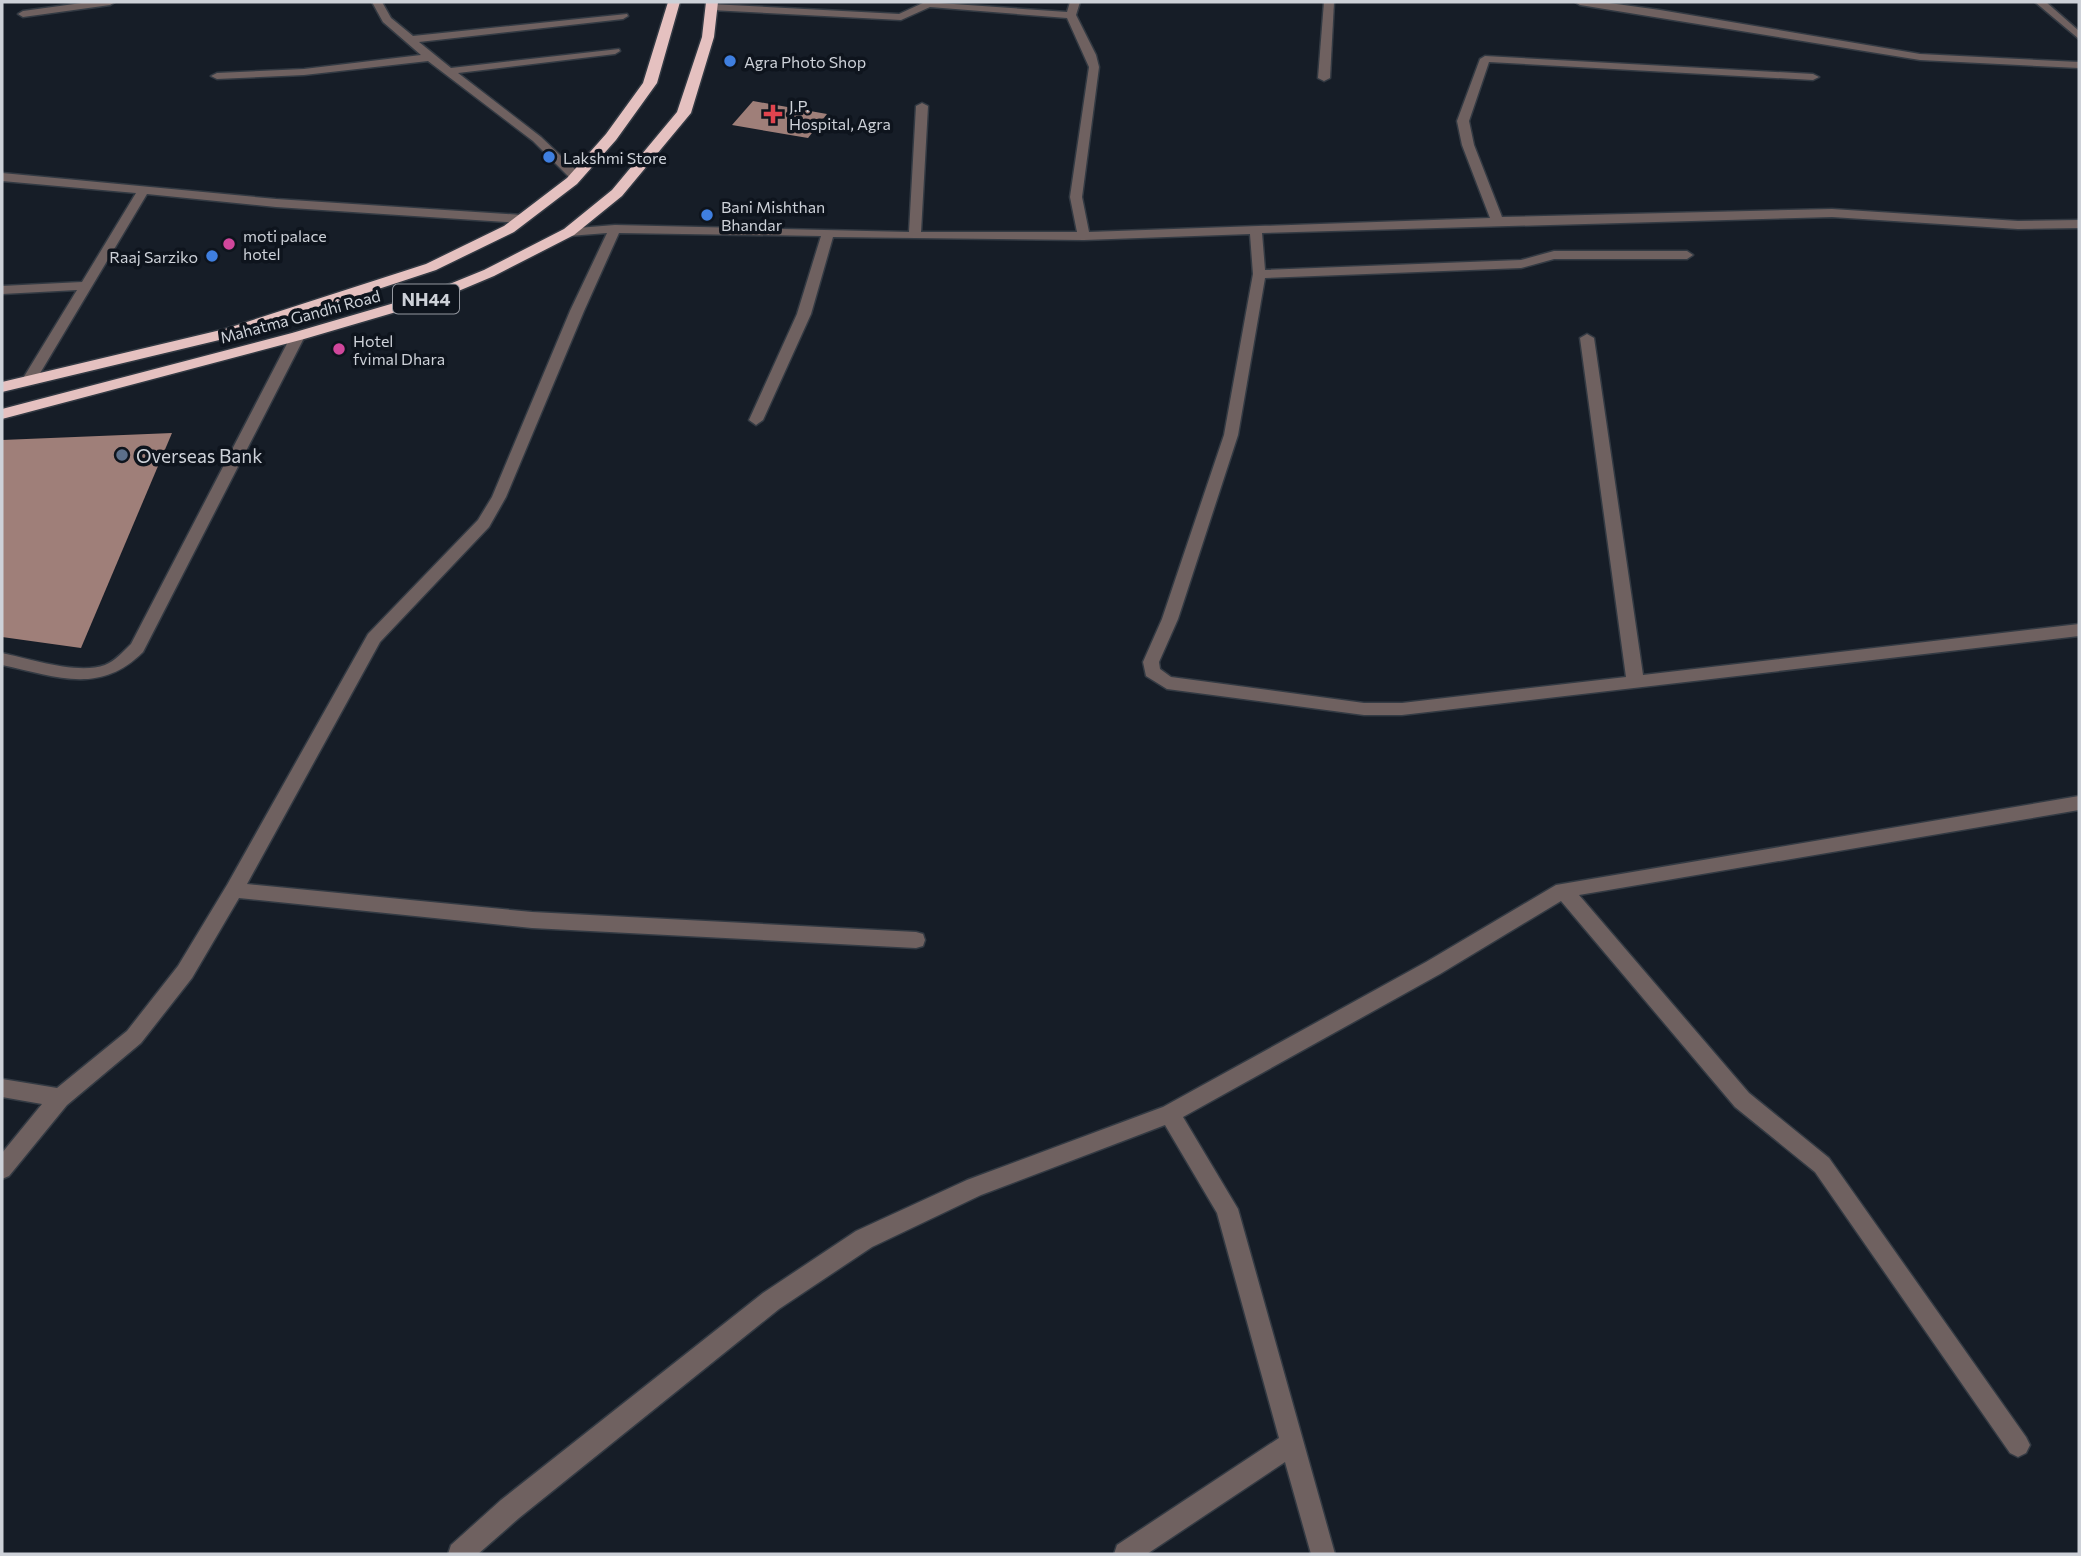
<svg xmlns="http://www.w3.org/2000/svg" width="2081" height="1556" font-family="Commissioner,sans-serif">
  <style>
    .building { fill: #9f7f79 }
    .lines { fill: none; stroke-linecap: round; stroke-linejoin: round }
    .minor-casing { stroke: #333a43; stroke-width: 3 }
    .highway-casing { stroke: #333a43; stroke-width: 3 }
    .minor { fill: #6f6160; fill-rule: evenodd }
    .highway { fill: #e5c1c0; fill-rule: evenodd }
    .shop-dot { fill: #3f7fe0; stroke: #0e141d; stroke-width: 2.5 }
    .health-dot { fill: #e0444e; stroke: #0e141d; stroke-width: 2.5 }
    .hotel-dot { fill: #d1479c; stroke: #0e141d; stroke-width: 2.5 }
    .service-dot { fill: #5c6f8a; stroke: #0e141d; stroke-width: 2.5 }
    .labels { text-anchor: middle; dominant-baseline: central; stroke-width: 7; stroke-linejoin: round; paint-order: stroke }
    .far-poi-label { font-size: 16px; fill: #cdd1d8; stroke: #0e141d; text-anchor: start }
    .far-street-label { font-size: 16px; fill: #cdd1d8; stroke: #0e141d }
    .shield { fill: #0e141d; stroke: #9498a0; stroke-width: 2 }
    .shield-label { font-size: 18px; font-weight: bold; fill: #cdd1d8 }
    .poi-label { font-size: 19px; fill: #cdd1d8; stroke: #0e141d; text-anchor: start }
  </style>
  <rect width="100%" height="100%" fill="#161d27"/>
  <g class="building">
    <polygon points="753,101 827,114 808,138 732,125"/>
    <polygon points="172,433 81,648 2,637 2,440"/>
  </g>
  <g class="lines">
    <defs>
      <g id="minor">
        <polygon points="89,2 115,2 110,5 23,17 18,14 23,11"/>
        <polygon points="372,2 382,2 391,18 413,36 627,14 628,16 623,19 419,42 451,68 619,49 620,51 615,54 458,73 541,137 580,174 580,180 572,180 533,141 428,61 304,75 217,79 211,76 217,73 304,69 421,55 383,22"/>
        <polygon points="925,2 1067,12 1070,2 1080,2 1076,15 1096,55 1099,67 1082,197 1089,232 1490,218 1462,145 1457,121 1480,59 1485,56 1813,74 1819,77 1813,80 1489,62 1469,121 1474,145 1502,217 1832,209 2018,221 2079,220 2079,228 2018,229 1832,217 1262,233 1265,270 1521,260 1554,251 1687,251 1693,255 1687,259 1554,259 1521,268 1265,278 1238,435 1178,619 1159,662 1160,669 1171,677 1364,703 1402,703 1626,677 1580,338 1587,334 1594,338 1643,675 2079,624 2079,636 1402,715 1364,715 1167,689 1146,676 1143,662 1162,619 1224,435 1253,274 1250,234 1084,240 833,237 811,314 763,420 756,425 749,420 797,314 821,236 619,233 584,311 506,497 489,527 380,642 247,884 532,912 916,932 923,934 925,940 923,946 916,948 532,928 239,898 192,978 141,1043 67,1105 9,1176 2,1179 2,1153 42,1104 2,1097 2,1079 57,1088 127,1031 178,966 227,885 368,634 478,520 492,497 570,311 607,233 569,236 563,232 565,229 615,225 909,232 916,106 922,103 928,106 921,232 1077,232 1070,197 1089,67 1067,18 930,7 901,20 711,10 706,7 711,4 899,14"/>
        <polygon points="1324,2 1334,2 1330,78 1324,81 1318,78"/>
        <polygon points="1575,2 1602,2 1660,10 1920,54 2079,62 2079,68 1920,60 1580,5"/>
        <polygon points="2035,2 2046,2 2079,31 2079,39"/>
        <polygon points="2,173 276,199 522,215 528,219 522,223 276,207 147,194 36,380 29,384 22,380 77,290 2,294 2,286 82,282 136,193 2,181"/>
        <path d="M298 332 305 336 143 652C99 696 55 676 2 665V653C30 659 78 675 105 665 115 661 123 652 131 644L291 336Z"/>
        <polygon points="2079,796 2079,810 1579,895 1749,1093 1829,1158 2026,1437 2030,1445 2026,1453 2018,1457 2010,1453 1815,1172 1735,1107 1561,901 1440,974 1183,1117 1238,1209 1335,1554 1311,1554 1285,1462 1147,1554 1114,1554 1117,1545 1279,1438 1217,1213 1165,1125 981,1195 872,1247 779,1309 519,1518 478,1554 448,1554 451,1545 501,1500 763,1293 856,1231 967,1180 1163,1107 1426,962 1556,885"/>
      </g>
      <g id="highway">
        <polygon points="668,2 680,2 657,83 616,140 577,184 514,232 436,270 236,336 2,392 2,382 225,329 426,264 504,226 567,178 606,134 643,83"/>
        <polygon points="706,2 718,2 714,37 691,113 622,196 574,235 494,276 437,300 304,339 2,419 2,409 292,333 425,294 484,270 564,229 612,190 677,112 702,37"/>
      </g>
    </defs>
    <use href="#minor" class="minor-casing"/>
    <use href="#highway" class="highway-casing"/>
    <use href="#minor" class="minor"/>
    <use href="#highway" class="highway"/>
  </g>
  <g class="shop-dot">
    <circle cx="730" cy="61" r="7"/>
    <circle cx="549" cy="157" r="7"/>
    <circle cx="707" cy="215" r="7"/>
    <circle cx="212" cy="256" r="7"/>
  </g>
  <path class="health-dot" d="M769.5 103.5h7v7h7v7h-7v7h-7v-7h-7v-7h7z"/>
  <g class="hotel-dot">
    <circle cx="229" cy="244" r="7"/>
    <circle cx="339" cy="349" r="7"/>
  </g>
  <circle class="service-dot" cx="122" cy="455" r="7"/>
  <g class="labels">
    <g class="far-poi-label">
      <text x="744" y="61">Agra Photo Shop</text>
      <text x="789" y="105">J.P.<tspan x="789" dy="18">Hospital, Agra</tspan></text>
      <text x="563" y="157">Lakshmi Store</text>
      <text x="721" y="206">Bani Mishthan<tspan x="721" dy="18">Bhandar</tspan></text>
      <text x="243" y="235">moti palace<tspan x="243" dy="18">hotel</tspan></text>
      <text x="198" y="256" text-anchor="end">Raaj Sarziko</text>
      <text x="353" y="340">Hotel<tspan x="353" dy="18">fvimal Dhara</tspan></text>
    </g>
    <g class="far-street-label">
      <text transform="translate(300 316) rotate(-15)">Mahatma Gandhi Road</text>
    </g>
    <rect class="shield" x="393" y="284.5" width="66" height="29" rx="5"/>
    <g class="shield-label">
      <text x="426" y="299">NH44</text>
    </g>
    <g class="poi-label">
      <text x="136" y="455">Overseas Bank</text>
    </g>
  </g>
  <rect width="2081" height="1556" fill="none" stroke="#cdd1d8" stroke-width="7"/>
</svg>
